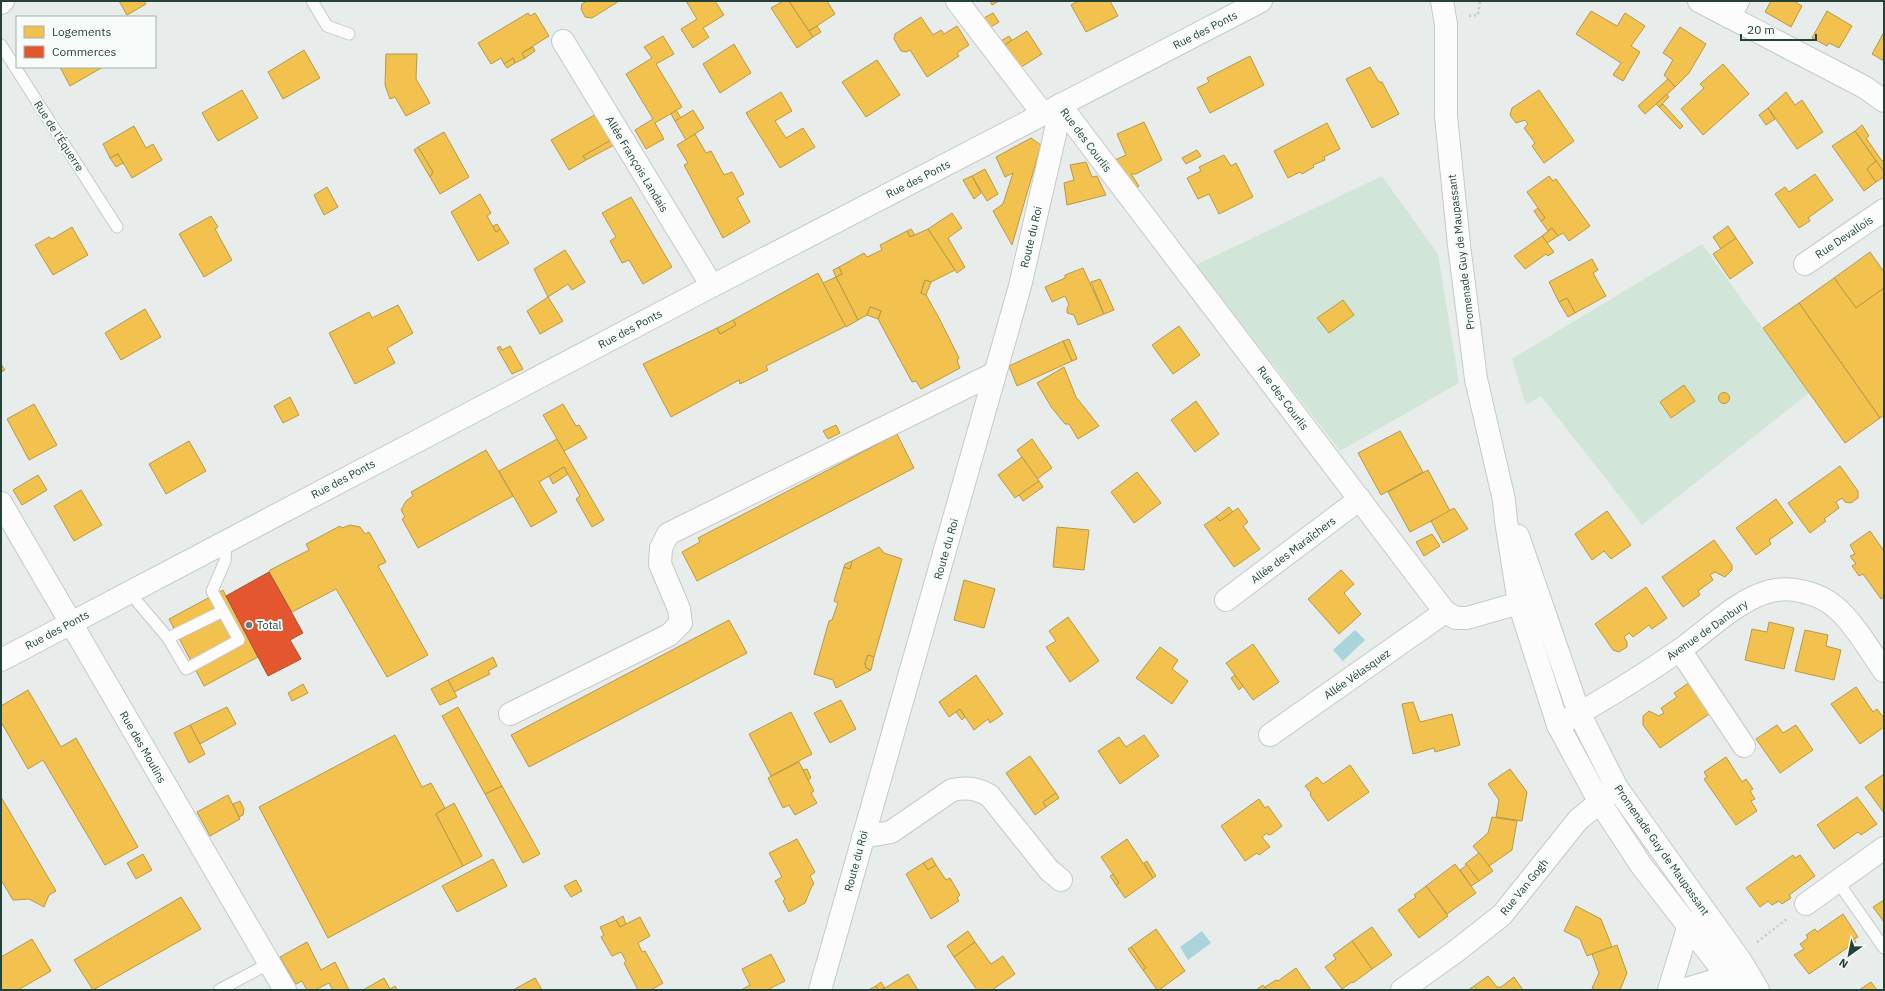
<svg xmlns="http://www.w3.org/2000/svg" width="1885" height="991" font-family="'IBM Plex Sans',sans-serif">
  <style>
    .green { fill: #d1e6d8 }
    .water { fill: #a9d4db }
    .homes { fill: #f2c14e; stroke: #b49b48 }
    .shops { fill: #e4572e; stroke: #aa5132 }
    .lines { fill: none; stroke-linecap: round; stroke-linejoin: round }
    .service-casing { stroke: #c5cac8; stroke-width: 13 }
    .minor-casing { stroke: #c5cac8; stroke-width: 24 }
    .tertiary-casing { stroke: #c5cac8; stroke-width: 24 }
    .secondary-casing { stroke: #c3cbc8; stroke-width: 24 }
    .path { stroke: #c3ccca; stroke-width: 2.5; stroke-dasharray: 2 3; stroke-linecap: butt }
    .service { stroke: #fcfcfc; stroke-width: 11 }
    .minor { stroke: #fcfcfc; stroke-width: 22 }
    .tertiary { stroke: #fcfcfc; stroke-width: 22 }
    .secondary { stroke: #fcfcfc; stroke-width: 22 }
    .poi-dot { fill: #697e78; stroke: #f7fbf9; stroke-width: 1.5 }
    .labels { text-anchor: middle; dominant-baseline: central; stroke-width: 4; stroke-linejoin: round; paint-order: stroke }
    .street-label { font-size: 11px; fill: #24423a; stroke: #f7fbf9 }
    .poi-label { font-size: 11px; fill: #24423a; stroke: #f7fbf9; text-anchor: start }
  </style>
  <rect width="100%" height="100%" fill="#e8edeb"/>
  <g class="green">
    <polygon points="1382,176 1438,254 1459,383 1340,451 1196,265"/>
    <polygon points="1702,244 1809,393 1642,525 1541,396 1526,405 1512,359"/>
  </g>
  <g class="water">
    <polygon points="1355,630 1365,640 1343,661 1333,650"/>
    <polygon points="1202,931 1211,943 1188,960 1180,947"/>
  </g>
  <g class="homes">
    <polygon points="119,1 144,1 146,4 127,15"/>
    <polygon points="587,1 619,1 592,18 585,17 581,9 582,4"/>
    <polygon points="686,1 715,1 724,15 703,28 709,37 693,48 681,29 697,19"/>
    <polygon points="783,1 789,1 813,37 797,48 771,8"/>
    <polygon points="789,1 827,1 835,14 809,31"/>
    <polygon points="990,1 999,1 992,5"/>
    <polygon points="1078,1 1110,1 1118,16 1086,32 1071,5"/>
    <polygon points="1771,1 1794,1 1802,6 1791,27 1765,12"/>
    <polygon points="1591,11 1617,26 1625,13 1645,26 1631,46 1640,52 1623,81 1613,75 1621,63 1576,34"/>
    <polygon points="1827,11 1852,26 1839,48 1829,43 1827,46 1812,38"/>
    <polygon points="528,13 530,16 535,13 549,36 522,53 525,58 515,63 513,58 504,64 501,58 491,64 478,43"/>
    <polygon points="993,13 999,22 986,30 978,21"/>
    <polygon points="921,17 933,35 941,30 944,34 957,26 969,45 957,53 959,56 927,77 910,50 906,52 901,51 894,39 895,34"/>
    <polygon points="817,26 821,32 813,37 809,31"/>
    <polygon points="1680,27 1706,44 1689,73 1675,87 1664,75 1673,60 1663,53"/>
    <polygon points="1027,31 1042,54 1018,69 1003,46"/>
    <polygon points="1884,32 1884,61 1872,54"/>
    <polygon points="663,36 674,54 656,64 682,107 655,123 664,139 646,149 635,130 653,119 626,74 652,58 644,47"/>
    <polygon points="1009,36 1012,40 1000,48 996,44"/>
    <polygon points="734,44 751,73 720,93 703,64"/>
    <polygon points="533,47 535,51 525,58 522,53"/>
    <polygon points="304,50 320,78 283,99 268,72"/>
    <polygon points="386,54 417,54 416,79 430,103 406,116 395,97 390,99 385,85"/>
    <polygon points="1250,56 1264,85 1210,113 1197,88 1209,82 1207,78"/>
    <polygon points="513,58 515,63 507,68 504,64"/>
    <polygon points="877,60 900,95 866,117 842,82"/>
    <polygon points="1723,64 1749,94 1703,135 1681,109 1704,88 1700,84"/>
    <polygon points="60,67 103,67 70,86"/>
    <polygon points="1370,67 1379,82 1382,82 1399,114 1372,128 1346,79"/>
    <polygon points="1668,79 1675,87 1645,114 1638,106"/>
    <polygon points="242,90 258,118 218,141 202,113"/>
    <polygon points="1539,90 1574,141 1544,163 1532,146 1535,143 1524,128 1528,124 1525,120 1516,123 1510,115 1512,108"/>
    <polygon points="781,92 792,111 775,121 786,138 803,128 815,147 780,168 746,113"/>
    <polygon points="1786,92 1795,105 1802,100 1823,132 1797,149 1768,108"/>
    <polygon points="1667,94 1669,97 1659,107 1656,104"/>
    <polygon points="1663,104 1683,126 1680,129 1659,107"/>
    <polygon points="1768,108 1775,119 1766,125 1759,115"/>
    <polygon points="676,110 681,118 675,121 671,114"/>
    <polygon points="693,110 704,128 686,140 675,121"/>
    <polygon points="596,114 611,140 583,156 586,160 569,170 551,140"/>
    <polygon points="1144,122 1162,160 1136,174 1131,174 1139,186 1134,189 1113,161 1126,155 1117,134"/>
    <polygon points="1327,123 1340,149 1324,157 1325,160 1313,165 1314,167 1302,174 1300,172 1288,178 1274,151"/>
    <polygon points="1862,125 1869,136 1866,138 1882,161 1884,160 1884,172 1855,131"/>
    <polygon points="134,126 146,148 153,144 162,160 132,178 118,154 110,158 103,144"/>
    <polygon points="1855,131 1876,161 1867,169 1876,182 1864,191 1832,146"/>
    <polygon points="444,132 469,177 440,194 430,177 433,172 418,147"/>
    <polygon points="695,134 706,153 711,151 724,175 732,172 744,194 737,198 750,222 723,238 684,165 688,163 677,145"/>
    <polygon points="1031,138 1041,145 1012,245 993,211 1003,204 1013,173 1005,177 996,157"/>
    <polygon points="611,140 614,145 586,160 583,156"/>
    <polygon points="418,147 433,172 430,177 414,150"/>
    <polygon points="1197,150 1201,156 1186,164 1182,158"/>
    <polygon points="118,154 123,163 116,167 110,158"/>
    <polygon points="1224,155 1231,166 1236,163 1253,197 1219,214 1209,194 1198,199 1187,178 1201,171 1199,167"/>
    <polygon points="1876,161 1884,172 1884,177 1876,182 1867,169"/>
    <polygon points="1086,162 1092,177 1097,176 1106,195 1067,205 1064,183 1074,180 1070,165"/>
    <polygon points="985,169 998,194 987,201 972,176"/>
    <polygon points="1815,174 1833,200 1808,218 1810,221 1799,228 1775,194 1785,187 1789,192"/>
    <polygon points="972,176 981,193 974,199 963,180"/>
    <polygon points="1549,176 1553,181 1556,179 1590,226 1569,241 1563,233 1558,236 1552,228 1548,231 1541,221 1545,218 1527,192"/>
    <polygon points="327,187 338,207 324,215 314,195"/>
    <polygon points="480,194 491,213 487,216 496,232 500,229 509,243 478,261 451,212"/>
    <polygon points="631,197 672,267 643,284 629,260 622,263 610,241 616,237 602,213"/>
    <polygon points="1538,208 1545,218 1541,221 1534,211"/>
    <polygon points="952,213 962,228 948,238 965,267 957,273 928,229"/>
    <polygon points="211,216 218,227 215,229 232,260 204,277 179,234"/>
    <polygon points="497,224 500,229 496,232 493,226"/>
    <polygon points="1728,226 1736,238 1721,249 1713,237"/>
    <polygon points="72,227 88,255 53,275 35,245 49,237 52,239"/>
    <polygon points="1552,228 1558,236 1547,243 1542,236"/>
    <polygon points="911,229 915,235 910,237 907,231"/>
    <polygon points="928,229 955,270 931,282 925,280 921,293 926,295 939,318 959,358 957,361 960,368 921,389 916,381 912,382 878,319 881,311 870,307 867,315 858,320 836,277 842,274 839,267 864,253 867,257 882,250 880,245 907,231 910,237"/>
    <polygon points="1542,236 1554,252 1548,256 1546,254 1525,269 1514,256"/>
    <polygon points="1736,238 1753,263 1730,279 1713,254"/>
    <polygon points="565,250 585,282 572,290 568,284 548,297 534,269"/>
    <polygon points="1870,252 1884,272 1884,288 1856,308 1834,278"/>
    <polygon points="1592,259 1598,270 1593,273 1606,296 1575,313 1567,298 1559,302 1549,282"/>
    <polygon points="839,267 842,274 836,277 833,270"/>
    <polygon points="1083,268 1104,314 1078,325 1074,315 1067,313 1067,308 1069,305 1065,296 1052,302 1045,287 1065,278 1065,275"/>
    <polygon points="818,273 846,326 766,366 768,370 740,384 739,380 671,417 643,364 717,328 720,334 736,325 733,320"/>
    <polygon points="836,277 858,320 846,327 823,283"/>
    <polygon points="1834,278 1856,308 1884,288 1884,415 1880,418 1799,303"/>
    <polygon points="1100,279 1114,310 1104,314 1091,282"/>
    <polygon points="925,280 931,282 926,295 921,293"/>
    <polygon points="548,297 563,321 540,334 527,311"/>
    <polygon points="1567,298 1575,313 1568,317 1559,302"/>
    <polygon points="1343,300 1354,315 1329,333 1317,318"/>
    <polygon points="1799,303 1880,418 1845,443 1763,328"/>
    <polygon points="398,305 413,333 387,348 395,363 355,384 329,333 369,312 372,318"/>
    <polygon points="870,307 881,311 878,319 867,315"/>
    <polygon points="145,309 161,337 121,360 105,333"/>
    <polygon points="733,320 736,325 720,334 717,328"/>
    <polygon points="1179,326 1200,355 1173,374 1152,345"/>
    <polygon points="1069,339 1077,359 1072,361 1063,341"/>
    <polygon points="1063,341 1072,361 1017,386 1009,366"/>
    <polygon points="500,346 502,350 510,346 523,369 512,374 497,348"/>
    <polygon points="1,364 5,370 1,372"/>
    <polygon points="1064,367 1076,397 1099,426 1078,439 1069,424 1065,424 1052,408 1037,383"/>
    <polygon points="1684,385 1695,401 1671,418 1660,402"/>
    <circle cx="1724" cy="398" r="5.5"/>
    <polygon points="290,397 299,415 283,423 274,406"/>
    <polygon points="1196,401 1219,434 1195,452 1171,420"/>
    <polygon points="34,404 57,445 29,460 7,419"/>
    <polygon points="563,404 576,426 579,425 587,438 564,451 543,415"/>
    <polygon points="836,425 840,433 828,439 823,431"/>
    <polygon points="1400,431 1423,472 1381,495 1358,453"/>
    <polygon points="897,434 914,468 697,581 682,552 700,542 698,538"/>
    <polygon points="557,439 604,520 592,527 576,499 580,496 564,467 539,482 557,512 531,527 499,471"/>
    <polygon points="1032,439 1052,468 1037,479 1017,450"/>
    <polygon points="189,441 206,471 166,494 149,464"/>
    <polygon points="486,450 513,496 418,548 402,519 405,517 401,510 406,501 413,496 411,492"/>
    <polygon points="1022,457 1039,481 1015,498 998,475"/>
    <polygon points="1840,466 1858,491 1858,498 1851,503 1845,502 1842,498 1836,502 1839,508 1824,519 1826,521 1810,533 1788,503"/>
    <polygon points="564,467 568,474 553,484 549,476"/>
    <polygon points="1428,470 1450,511 1410,532 1388,492"/>
    <polygon points="1137,472 1161,503 1134,523 1111,492"/>
    <polygon points="38,475 47,490 22,505 13,490"/>
    <polygon points="1039,481 1043,487 1023,501 1019,495"/>
    <polygon points="81,490 102,525 74,541 54,506"/>
    <polygon points="1776,499 1793,523 1769,540 1771,544 1756,555 1736,528"/>
    <polygon points="1229,507 1233,512 1220,521 1216,517"/>
    <polygon points="1238,508 1248,522 1243,526 1260,549 1234,567 1204,525 1216,517 1220,521"/>
    <polygon points="1454,508 1468,529 1443,543 1431,521"/>
    <polygon points="1607,511 1631,545 1611,559 1604,551 1592,560 1575,534"/>
    <polygon points="350,525 360,527 365,534 369,532 386,562 378,566 428,655 387,677 336,589 292,612 269,572 270,570 309,550 306,544 340,526 342,528"/>
    <polygon points="1057,527 1089,530 1084,570 1053,567"/>
    <polygon points="1870,531 1884,551 1884,597 1881,599 1863,574 1859,576 1852,566 1856,564 1850,556 1855,554 1850,545"/>
    <polygon points="1432,534 1440,546 1424,556 1416,542"/>
    <polygon points="1714,540 1732,565 1732,570 1725,577 1715,572 1710,575 1713,580 1698,591 1700,595 1683,607 1662,577"/>
    <polygon points="879,547 884,553 902,559 874,657 868,655 865,663 866,668 871,670 836,688 833,680 814,674 829,621 832,620 838,603 834,601 844,567 850,569 852,561"/>
    <polygon points="852,561 850,569 844,567 845,564"/>
    <polygon points="1341,570 1354,584 1344,593 1361,614 1339,634 1308,599"/>
    <polygon points="964,580 995,589 984,628 954,620"/>
    <polygon points="1646,587 1667,618 1652,629 1649,625 1633,637 1629,633 1624,637 1627,642 1627,647 1619,652 1613,650 1595,624"/>
    <polygon points="223,590 258,657 204,686 169,619"/>
    <polygon points="1068,617 1099,661 1070,682 1046,647 1056,641 1049,631"/>
    <polygon points="729,620 747,653 529,767 511,735"/>
    <polygon points="1769,622 1794,628 1784,669 1745,660 1752,629 1767,632"/>
    <polygon points="1805,630 1828,635 1826,646 1841,650 1834,680 1795,671"/>
    <polygon points="1253,644 1279,682 1253,700 1226,663"/>
    <polygon points="1160,647 1178,660 1172,669 1188,681 1172,704 1136,678"/>
    <polygon points="868,655 874,657 871,670 866,668 865,663"/>
    <polygon points="493,657 497,666 488,671 490,674 454,692 448,680"/>
    <polygon points="976,675 1003,714 990,723 988,719 974,730 960,709 949,717 939,702"/>
    <polygon points="1235,675 1243,686 1239,690 1231,678"/>
    <polygon points="448,680 457,697 440,705 431,689"/>
    <polygon points="1690,682 1712,712 1660,748 1643,725 1643,716 1649,711 1659,716 1664,713 1661,708 1677,697 1674,693"/>
    <polygon points="303,684 308,693 292,701 288,693"/>
    <polygon points="1856,687 1873,712 1877,709 1884,718 1884,727 1860,744 1831,704"/>
    <polygon points="28,690 61,747 76,738 138,847 105,865 43,760 28,769 1,722 1,706"/>
    <polygon points="841,700 856,729 830,743 814,713"/>
    <polygon points="1413,702 1420,722 1452,714 1460,745 1435,752 1434,748 1413,754 1402,704"/>
    <polygon points="227,707 236,724 200,744 190,725"/>
    <polygon points="458,707 502,786 485,794 442,716"/>
    <polygon points="960,709 965,717 962,720 956,712"/>
    <polygon points="791,712 812,754 771,776 749,734"/>
    <polygon points="190,725 205,754 189,763 174,733"/>
    <polygon points="1777,725 1783,733 1796,725 1813,750 1780,773 1756,739"/>
    <polygon points="395,735 422,787 431,783 445,808 436,814 463,866 328,938 259,807"/>
    <polygon points="1144,735 1159,756 1120,784 1098,751 1119,737 1126,747"/>
    <polygon points="1030,756 1056,793 1043,802 1046,807 1035,815 1006,773"/>
    <polygon points="1726,757 1742,782 1746,779 1753,789 1750,791 1755,799 1751,801 1757,811 1736,825 1704,779 1707,777 1704,772"/>
    <polygon points="799,762 814,791 811,793 817,803 795,815 789,805 783,808 768,778"/>
    <polygon points="1350,765 1369,792 1328,821 1310,795 1311,793 1305,786 1317,777 1323,784"/>
    <polygon points="807,769 811,778 808,780 803,770"/>
    <polygon points="1510,769 1527,792 1522,821 1496,817 1499,800 1488,784"/>
    <polygon points="1884,774 1884,813 1865,787"/>
    <polygon points="502,786 540,854 523,863 485,794"/>
    <polygon points="1056,793 1059,798 1046,807 1043,802"/>
    <polygon points="228,795 240,819 210,836 197,812"/>
    <polygon points="1,797 56,891 49,895 44,907 29,899 13,900 1,880"/>
    <polygon points="1857,797 1877,824 1861,835 1858,832 1834,849 1817,825"/>
    <polygon points="1259,799 1265,808 1268,806 1282,826 1272,834 1268,835 1267,833 1262,837 1270,847 1259,855 1257,853 1245,861 1221,826"/>
    <polygon points="240,801 244,809 243,815 239,817 233,804"/>
    <polygon points="454,803 482,856 463,866 436,814"/>
    <polygon points="1492,817 1517,821 1512,850 1489,866 1473,846 1488,833"/>
    <polygon points="797,839 815,872 810,876 814,884 812,886 805,903 789,912 783,901 785,899 775,881 782,877 769,853"/>
    <polygon points="1127,839 1153,878 1125,898 1116,885 1119,883 1101,857"/>
    <polygon points="1479,853 1493,871 1479,881 1465,864"/>
    <polygon points="143,854 152,870 136,879 127,863"/>
    <polygon points="1793,855 1795,858 1800,855 1815,876 1789,895 1791,898 1782,904 1779,901 1772,905 1768,901 1760,907 1746,888"/>
    <polygon points="932,858 936,865 928,870 923,863"/>
    <polygon points="493,859 507,886 457,912 442,886"/>
    <polygon points="1147,861 1156,876 1153,878 1144,863"/>
    <polygon points="923,863 928,870 936,865 946,880 950,878 960,895 957,898 959,901 931,919 906,874"/>
    <polygon points="1455,864 1476,893 1447,914 1426,886"/>
    <polygon points="1467,865 1479,881 1471,886 1460,870"/>
    <polygon points="1113,874 1119,883 1116,885 1110,876"/>
    <polygon points="576,880 582,891 571,897 564,886"/>
    <polygon points="1426,886 1448,916 1419,938 1398,910 1416,897 1414,895"/>
    <polygon points="181,897 201,929 93,990 74,960"/>
    <polygon points="1884,900 1884,922 1873,907"/>
    <polygon points="1576,906 1601,919 1612,947 1587,956 1580,939 1564,931"/>
    <polygon points="1843,914 1858,937 1854,939 1856,942 1809,974 1794,955 1804,949 1800,944 1808,938 1806,935 1815,929 1817,932"/>
    <polygon points="623,916 626,924 620,927 616,920"/>
    <polygon points="640,917 650,936 638,943 642,952 645,951 663,983 651,990 638,990 624,963 626,961 621,952 612,956 601,937 604,935 600,927 616,920 620,927"/>
    <polygon points="1372,927 1392,955 1372,969 1352,941"/>
    <polygon points="1156,929 1185,971 1159,990 1157,990 1143,970 1146,968 1131,947"/>
    <polygon points="968,931 975,942 954,957 947,946"/>
    <polygon points="32,939 51,971 18,990 1,990 1,957"/>
    <polygon points="1352,941 1372,969 1353,983 1352,982 1342,989 1325,967 1336,959 1333,955"/>
    <polygon points="307,942 321,970 335,962 349,990 333,990 329,983 315,990 307,990 302,981 296,984 280,957"/>
    <polygon points="975,942 991,964 1003,956 1015,974 992,990 977,990 954,957"/>
    <polygon points="1617,945 1627,973 1620,990 1596,990 1592,988 1599,973 1592,954"/>
    <polygon points="1131,947 1146,968 1143,970 1128,949"/>
    <polygon points="771,954 785,981 767,990 741,990 750,985 742,969"/>
    <polygon points="1296,968 1311,990 1267,990 1265,987 1276,980 1278,981"/>
    <polygon points="908,974 918,990 883,990 885,988"/>
    <polygon points="1488,976 1497,987 1501,987 1514,977 1523,990 1478,990 1474,986"/>
    <polygon points="384,978 390,989 395,986 397,990 363,990"/>
    <polygon points="535,978 542,990 513,990"/>
    <polygon points="881,982 885,988 878,990 876,986"/>
    <polygon points="1871,982 1877,990 1859,990"/>
    <polygon points="1263,985 1267,990 1256,990"/>
    <polygon points="876,986 878,990 868,990"/>
    <polygon points="1474,986 1478,990 1468,990"/>
  </g>
  <polygon class="shops" points="269,572 303,633 290,640 301,659 268,676 226,596"/>
  <g class="lines">
    <defs>
      <g id="service">
        <polyline points="312,1 327,26 349,34"/>
        <polyline points="1,45 117,227"/>
        <polyline points="129,592 168,638 223,611 212,591 225,561 226,541"/>
        <polyline points="168,638 186,669 239,640 223,611"/>
        <polyline points="1838,882 1884,948"/>
        <polyline points="219,990 270,963"/>
      </g>
      <g id="minor">
        <polyline points="957,1 1043,114"/>
        <polyline points="1699,1 1866,88 1884,101"/>
        <polyline points="1,3 3,1"/>
        <polyline points="1729,17 1738,1"/>
        <polyline points="563,41 712,286"/>
        <polyline points="1060,105 1445,612 1456,618 1467,618 1537,598"/>
        <polyline points="1805,264 1884,210"/>
        <polyline points="1,503 285,990"/>
        <polyline points="1226,600 1360,499"/>
        <polyline points="1680,650 1744,746"/>
        <polyline points="510,714 669,635 681,623 679,609 660,564 661,548 668,534 995,373"/>
        <path d="M1558 725C1600 702 1641 677 1680 650 1707 631 1738 599 1771 591 1791 586 1818 593 1834 606 1852 620 1871 652 1884 671"/>
        <polyline points="1270,735 1445,612"/>
        <path d="M863 837 891 832 952 790C967 787 975 788 989 795L1049 870 1061 880"/>
        <polyline points="1806,904 1884,848"/>
        <polyline points="820,990 1020,286 1055,134 1060,105"/>
        <polyline points="1402,990 1455,952 1502,915 1578,820 1613,791"/>
        <polyline points="1669,990 1688,928 1703,918"/>
        <polyline points="1683,990 1726,977 1741,964"/>
      </g>
      <g id="tertiary">
        <polyline points="1442,1 1446,24 1446,116 1459,245 1476,379 1504,500 1506,521 1519,603 1558,725 1599,801 1641,865 1738,990"/>
        <polyline points="1518,536 1579,713 1617,788 1742,963 1758,990"/>
      </g>
      <polyline id="secondary" points="1,660 712,286 1261,1"/>
    </defs>
    <use href="#service" class="service-casing"/>
    <use href="#minor" class="minor-casing"/>
    <use href="#tertiary" class="tertiary-casing"/>
    <use href="#secondary" class="secondary-casing"/>
    <g class="path">
      <polyline points="1469,16 1478,15 1480,1"/>
      <polyline points="1757,942 1788,918"/>
    </g>
    <use href="#service" class="service"/>
    <use href="#minor" class="minor"/>
    <use href="#tertiary" class="tertiary"/>
    <use href="#secondary" class="secondary"/>
  </g>
  <circle class="poi-dot" cx="249" cy="625" r="4"/>
  <g class="labels">
    <g class="street-label">
      <text transform="translate(1205 30) rotate(-27)">Rue des Ponts</text>
      <text transform="translate(59 136) rotate(57)">Rue de l'Équerre</text>
      <text transform="translate(1086 140) rotate(53)">Rue des Courlis</text>
      <text transform="translate(637 164) rotate(59)">Allée François Landais</text>
      <text transform="translate(918 179) rotate(-27)">Rue des Ponts</text>
      <text transform="translate(1031 237) rotate(-77)">Route du Roi</text>
      <text transform="translate(1844 237) rotate(-34)">Rue Devallois</text>
      <text transform="translate(1461 252) rotate(-97)">Promenade Guy de Maupassant</text>
      <text transform="translate(630 329) rotate(-28)">Rue des Ponts</text>
      <text transform="translate(1283 398) rotate(53)">Rue des Courlis</text>
      <text transform="translate(343 479) rotate(-28)">Rue des Ponts</text>
      <text transform="translate(946 549) rotate(-74)">Route du Roi</text>
      <text transform="translate(1293 550) rotate(-37)">Allée des Maraîchers</text>
      <text transform="translate(57 630) rotate(-28)">Rue des Ponts</text>
      <text transform="translate(1707 630) rotate(-35)">Avenue de Danbury</text>
      <text transform="translate(1357 674) rotate(-35)">Allée Vélasquez</text>
      <text transform="translate(143 747) rotate(60)">Rue des Moulins</text>
      <text transform="translate(1662 850) rotate(55)">Promenade Guy de Maupassant</text>
      <text transform="translate(856 861) rotate(-75)">Route du Roi</text>
      <text transform="translate(1524 887) rotate(-51)">Rue Van Gogh</text>
    </g>
    <g class="poi-label">
      <text x="257" y="625">Total</text>
    </g>
  </g>
  <rect width="1885" height="991" fill="none" stroke="#24423a" stroke-width="4"/>
  <rect x="16" y="16" width="140" height="52" fill="#f7fbf9" stroke="#a3b1ad"/>
  <rect x="24" y="26" width="20" height="12" fill="#f2c14e" stroke="#a3b1ad"/>
  <text x="52" y="36" font-size="12" fill="#24423a">Logements</text>
  <rect x="24" y="46" width="20" height="12" fill="#e4572e" stroke="#a3b1ad"/>
  <text x="52" y="56" font-size="12" fill="#24423a">Commerces</text>
  <g transform="translate(1849 955) rotate(213)" stroke="#f7fbf9" stroke-width="3" paint-order="stroke">
  <path d="M0-3L7 15L0 10L-7 15Z" fill="#24423a"/>
  <text y="-6" font-size="11" font-weight="bold" text-anchor="middle" fill="#24423a">N</text>
  </g>
  <path d="M1741 34v6h75v-6" fill="none" stroke="#24423a" stroke-width="2"/>
  <text x="1747" y="34" font-size="12" fill="#24423a" stroke="#f7fbf9" stroke-width="3" paint-order="stroke">20 m</text>
</svg>
